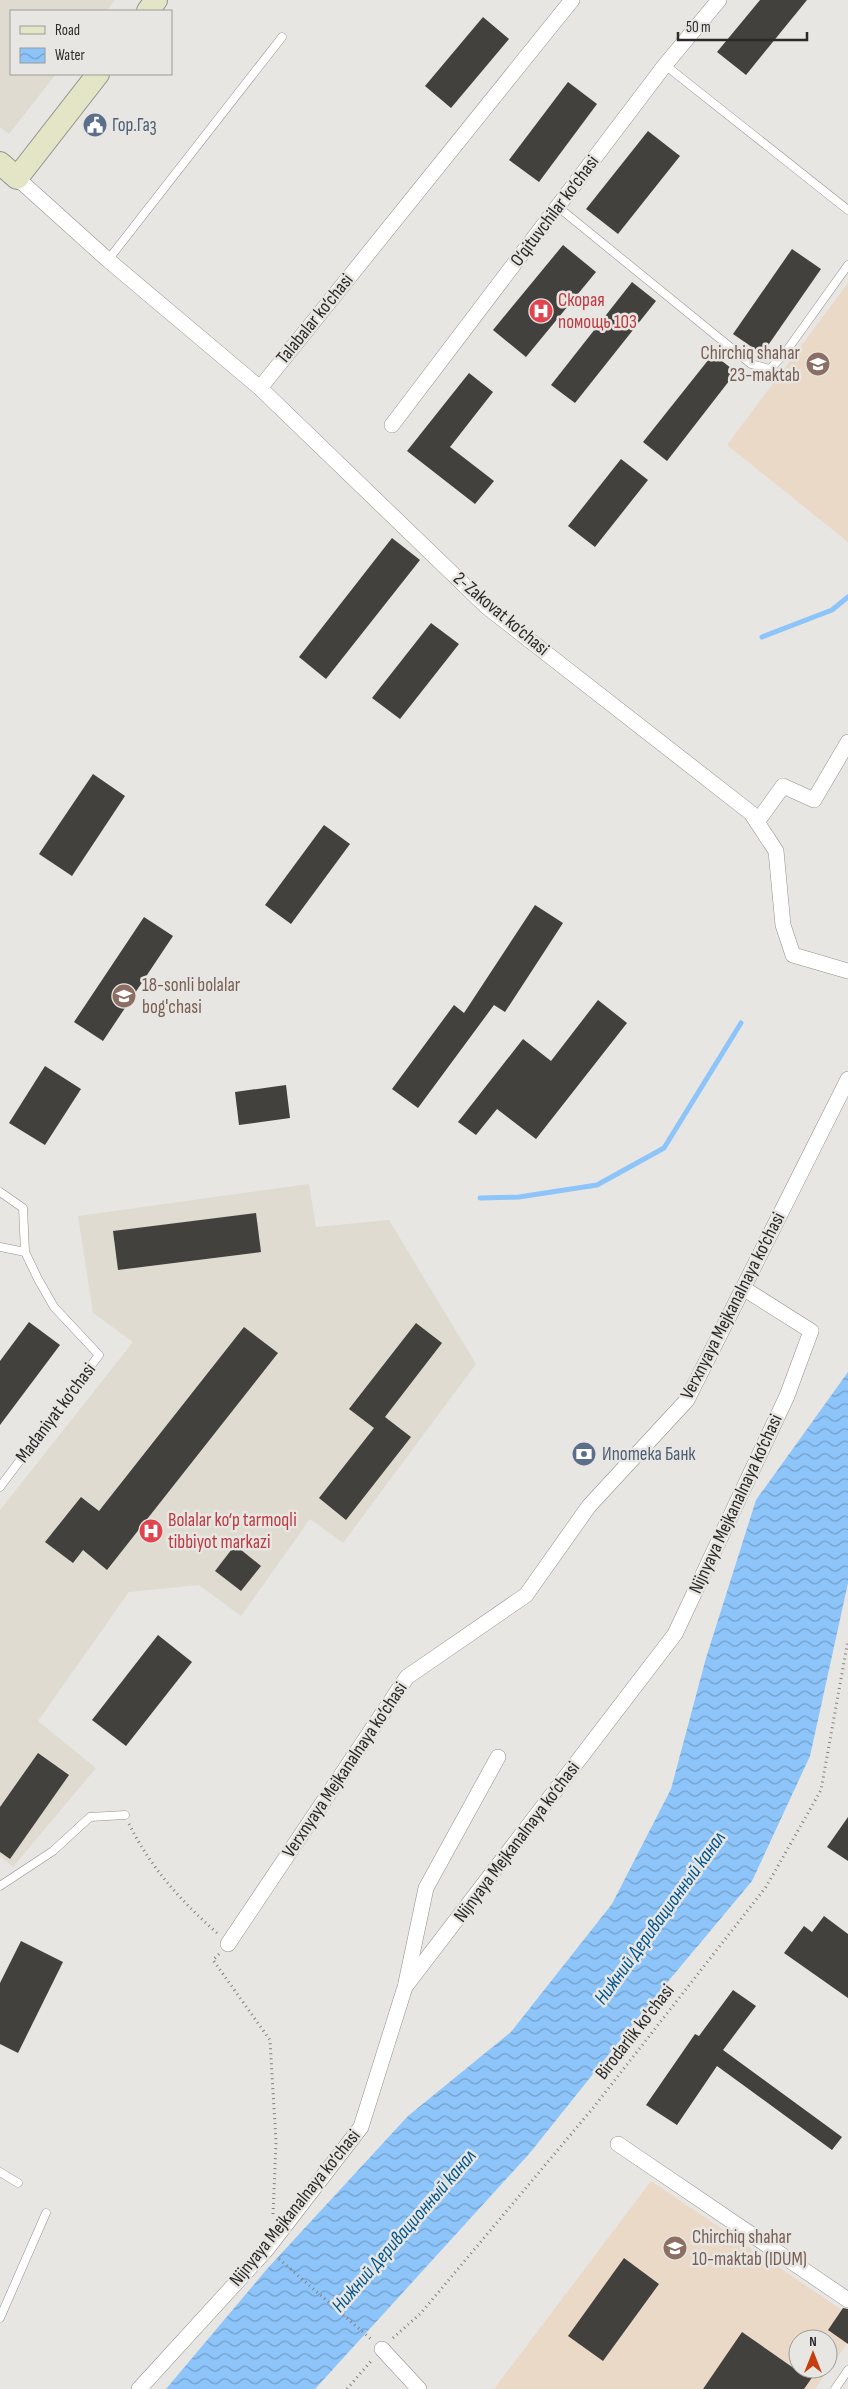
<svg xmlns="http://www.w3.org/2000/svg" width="848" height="2389" font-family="'Sofia Sans Condensed',sans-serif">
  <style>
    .education { fill: #ebd9c8; fill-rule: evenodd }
    .built { fill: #dfdbd0 }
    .water { fill: url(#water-waves) }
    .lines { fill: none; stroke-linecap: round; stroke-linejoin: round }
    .stream { stroke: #8dc4f9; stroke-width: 5 }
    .building { fill: #42413e }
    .lane-casing { stroke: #92918e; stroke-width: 9 }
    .street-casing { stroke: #92918e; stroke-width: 16 }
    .secondary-casing { stroke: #92918e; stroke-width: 24 }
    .path { stroke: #82817e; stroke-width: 3; stroke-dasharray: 1 4; stroke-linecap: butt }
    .lane { stroke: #fff; stroke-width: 8 }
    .street { stroke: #fff; stroke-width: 15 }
    .secondary { stroke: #e3e5c6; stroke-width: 22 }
    .labels { text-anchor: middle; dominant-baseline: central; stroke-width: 5; stroke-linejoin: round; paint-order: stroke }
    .service-label { font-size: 19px; fill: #4e5e75; stroke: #e7e6e2; text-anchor: start }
    .street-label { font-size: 19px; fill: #2c2b2a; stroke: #e7e6e2 }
    .health-label { font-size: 19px; fill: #be3a42; stroke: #e7e6e2; text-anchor: start }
    .education-label { font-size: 19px; fill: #785e54; stroke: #e7e6e2; text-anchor: start }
    .water-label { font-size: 20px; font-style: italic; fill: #005690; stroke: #e7e6e2 }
  </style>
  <defs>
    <pattern id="water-waves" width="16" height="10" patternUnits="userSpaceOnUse" patternTransform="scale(1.25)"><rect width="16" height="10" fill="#8dc4f9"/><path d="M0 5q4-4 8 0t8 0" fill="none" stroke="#739fca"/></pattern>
  </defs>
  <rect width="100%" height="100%" fill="#e7e6e2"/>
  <g class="education">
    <polygon points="848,283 848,542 727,445"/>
    <path d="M651 2181 848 2314V2342L815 2389H494ZM798 2339H828V2369H798Z"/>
  </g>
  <g class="built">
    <polygon points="0,0 115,0 106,11 11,11 11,74 56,74 9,134 0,127"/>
    <polygon points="309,1184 316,1227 389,1220 476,1364 343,1543 310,1519 241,1616 199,1585 129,1592 38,1721 96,1768 13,1867 0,1856 0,1510 133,1342 93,1313 78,1216"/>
  </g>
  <polygon class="water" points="848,1372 848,1583 810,1756 752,1881 645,2009 529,2154 315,2389 166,2389 267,2269 408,2116 511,2032 612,1904 671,1789 706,1658 756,1500"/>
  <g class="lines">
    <g class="stream">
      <polyline points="762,637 832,610 848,597"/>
      <polyline points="480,1198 519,1197 597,1185 664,1148 741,1023"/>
    </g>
  </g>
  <g class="building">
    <polygon points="760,0 807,0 746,75 717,52"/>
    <polygon points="483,17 509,39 451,108 425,86"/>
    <polygon points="568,82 597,104 539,182 509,160"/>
    <polygon points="648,131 680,156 618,234 586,209"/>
    <polygon points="563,245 596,272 526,357 493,330"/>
    <polygon points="792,249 821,269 762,354 733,334"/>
    <polygon points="632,282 656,301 575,403 551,385"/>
    <polygon points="713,354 736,372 667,461 643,442"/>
    <polygon points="469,373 493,392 450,447 494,481 475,504 407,451"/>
    <polygon points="621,459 648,480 595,547 568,526"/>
    <polygon points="392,538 420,560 326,679 299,657"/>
    <polygon points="431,623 459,644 400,719 372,698"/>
    <polygon points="93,774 125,796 72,876 39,854"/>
    <polygon points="324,825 350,844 291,924 265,905"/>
    <polygon points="535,905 563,923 505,1012 494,1005 418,1108 392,1089 454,1005 464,1013"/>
    <polygon points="144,917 173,936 103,1041 74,1022"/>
    <polygon points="598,1000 627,1023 536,1139 497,1109 476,1135 458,1122 523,1039 551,1061"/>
    <polygon points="45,1066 81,1089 45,1145 9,1123"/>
    <polygon points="286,1085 290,1118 239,1125 235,1092"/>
    <polygon points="256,1213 261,1252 118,1270 113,1231"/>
    <polygon points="29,1322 60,1345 0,1425 0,1361"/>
    <polygon points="416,1323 442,1343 385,1417 411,1437 346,1520 319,1498 374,1428 349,1409"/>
    <polygon points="244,1327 278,1353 107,1570 83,1550 73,1563 45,1542 81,1497 99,1511"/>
    <polygon points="235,1545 261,1566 241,1591 215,1571"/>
    <polygon points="158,1635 192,1662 126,1746 92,1720"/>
    <polygon points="38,1753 69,1775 10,1859 0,1852 0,1807"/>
    <polygon points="848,1817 848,1861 827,1847"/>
    <polygon points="824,1916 848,1934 848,1998 784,1953 804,1926 812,1932"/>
    <polygon points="21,1941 63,1962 18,2053 0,2044 0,1983"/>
    <polygon points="733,1990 756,2006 723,2050 842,2137 832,2150 717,2066 677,2125 646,2105 695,2034 699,2036"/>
    <polygon points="624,2258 659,2284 603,2361 568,2336"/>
    <polygon points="843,2308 848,2309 848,2344 828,2330"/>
    <polygon points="742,2332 795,2369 818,2369 804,2389 703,2389"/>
  </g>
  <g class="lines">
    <defs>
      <g id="lane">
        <polyline points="665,65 848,210"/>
        <polyline points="558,207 751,364 770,369 785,353 848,265"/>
        <polyline points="108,260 282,37"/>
        <polyline points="0,1192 23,1208 25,1252 38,1279 54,1307 99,1355 0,1487"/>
        <polyline points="0,1247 25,1252"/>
        <polyline points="0,1886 53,1851 90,1817 125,1815"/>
        <polyline points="0,2172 18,2183"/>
        <polyline points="0,2318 46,2213"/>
        <polyline points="835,2389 848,2370"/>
      </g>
      <g id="street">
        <polyline points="17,178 108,260 260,388 487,607 751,813 776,851 783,925 793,955 848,971"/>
        <polyline points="260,388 572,0"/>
        <polyline points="392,425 665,65 719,0"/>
        <polyline points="757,822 783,786 814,800 848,742"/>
        <polyline points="228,1944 407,1677 526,1595 589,1506 687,1400 848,1079"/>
        <polyline points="406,1983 426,1888 498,1757"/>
        <polyline points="618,2144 848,2300"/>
        <polyline points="382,2349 419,2389"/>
        <polyline points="139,2389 267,2249 361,2127 405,1987 675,1634 787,1396 811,1331 743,1288"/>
      </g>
      <g id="secondary">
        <polyline points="148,11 156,0"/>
        <polyline points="0,163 17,178 98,74"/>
      </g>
    </defs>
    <use href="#lane" class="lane-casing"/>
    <use href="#street" class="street-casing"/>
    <use href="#secondary" class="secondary-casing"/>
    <g class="path">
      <path d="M129 1824C151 1868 180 1900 217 1933"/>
      <polyline points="219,1954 213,1960 270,2040 276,2142 273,2215"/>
      <polyline points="279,2259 372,2340"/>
      <polyline points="393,2338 421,2313 593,2108 766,1887 821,1790 848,1640"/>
      <polyline points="347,2389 371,2361"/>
    </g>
    <use href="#lane" class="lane"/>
    <use href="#street" class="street"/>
    <use href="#secondary" class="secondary"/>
  </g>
  <defs>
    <symbol id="civic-disc" viewBox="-11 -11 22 22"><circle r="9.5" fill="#5c6f8a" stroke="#e7e6e2"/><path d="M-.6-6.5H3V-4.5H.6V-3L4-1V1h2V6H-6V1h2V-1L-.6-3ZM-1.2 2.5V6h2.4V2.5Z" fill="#fff"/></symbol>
    <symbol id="hospital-disc" viewBox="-11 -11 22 22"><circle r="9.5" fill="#e0444e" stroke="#e7e6e2"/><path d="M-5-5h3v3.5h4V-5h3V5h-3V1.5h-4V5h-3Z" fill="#fff"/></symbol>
    <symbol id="school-disc" viewBox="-11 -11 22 22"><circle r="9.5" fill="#8d6e63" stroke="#e7e6e2"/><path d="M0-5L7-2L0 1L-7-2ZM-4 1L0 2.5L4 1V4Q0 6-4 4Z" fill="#fff"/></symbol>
    <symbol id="bank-disc" viewBox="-11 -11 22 22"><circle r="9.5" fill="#5c6f8a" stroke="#e7e6e2"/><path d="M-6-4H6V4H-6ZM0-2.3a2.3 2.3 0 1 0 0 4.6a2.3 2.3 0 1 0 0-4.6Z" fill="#fff"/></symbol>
  </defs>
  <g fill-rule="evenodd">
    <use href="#civic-disc" x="81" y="111" width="28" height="28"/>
    <use href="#hospital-disc" x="527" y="297" width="28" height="28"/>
    <use href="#school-disc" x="804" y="350" width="28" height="28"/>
    <use href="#school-disc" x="110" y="982" width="28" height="28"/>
    <use href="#bank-disc" x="570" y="1440" width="28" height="28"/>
    <use href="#hospital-disc" x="137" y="1517" width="28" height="28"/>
    <use href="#school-disc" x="661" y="2234" width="28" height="28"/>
  </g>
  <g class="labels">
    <g class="service-label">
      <text x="112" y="125">Гор.Газ</text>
      <text x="602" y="1454">Ипотека Банк</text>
    </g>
    <g class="street-label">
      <text transform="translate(555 211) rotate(-53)">O‘qituvchilar ko‘chasi</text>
      <text transform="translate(315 319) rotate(-51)">Talabalar ko‘chasi</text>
      <text transform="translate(501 614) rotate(40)">2-Zakovat ko‘chasi</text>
      <text transform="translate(733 1306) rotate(-63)">Verxnyaya Mejkanalnaya ko‘chasi</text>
      <text transform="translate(56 1413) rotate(-53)">Madaniyat ko‘chasi</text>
      <text transform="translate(736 1504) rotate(-65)">Nijnyaya Mejkanalnaya ko‘chasi</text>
      <text transform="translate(345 1770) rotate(-56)">Verxnyaya Mejkanalnaya ko‘chasi</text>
      <text transform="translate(517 1842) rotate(-53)">Nijnyaya Mejkanalnaya ko‘chasi</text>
      <text transform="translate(635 2032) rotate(-52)">Birodarlik ko'chasi</text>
      <text transform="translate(295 2208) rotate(-51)">Nijnyaya Mejkanalnaya ko‘chasi</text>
    </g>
    <g class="health-label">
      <text x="558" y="300">Скорая<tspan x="558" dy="22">помощь 103</tspan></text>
      <text x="168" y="1520">Bolalar ko‘p tarmoqli<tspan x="168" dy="22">tibbiyot markazi</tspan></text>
    </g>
    <g class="education-label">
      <text x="800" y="353" text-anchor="end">Chirchiq shahar<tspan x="800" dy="22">23-maktab</tspan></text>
      <text x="142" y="985">18-sonli bolalar<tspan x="142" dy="22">bog'chasi</tspan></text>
      <text x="692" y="2237">Chirchiq shahar<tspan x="692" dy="22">10-maktab (IDUM)</tspan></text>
    </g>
    <g class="water-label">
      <text transform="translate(660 1918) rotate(-54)">Нижний Деривационный канал</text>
      <text transform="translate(404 2231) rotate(-49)">Нижний Деривационный канал</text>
    </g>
  </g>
  <rect x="10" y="10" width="162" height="65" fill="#e7e6e2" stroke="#9c9b98"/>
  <rect x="20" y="26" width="25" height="8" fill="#e3e5c6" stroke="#9c9b98"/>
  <text x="55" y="35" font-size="15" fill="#2c2b2a">Road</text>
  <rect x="20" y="48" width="25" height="15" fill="url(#water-waves)" stroke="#9c9b98"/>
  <text x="55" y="60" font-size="15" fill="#2c2b2a">Water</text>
  <g transform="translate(813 2354)"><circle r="24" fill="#e7e6e2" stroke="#9c9b98"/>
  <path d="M0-4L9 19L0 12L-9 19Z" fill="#c63e0f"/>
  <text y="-8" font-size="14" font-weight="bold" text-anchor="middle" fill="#2c2b2a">N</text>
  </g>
  <path d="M678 32v8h129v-8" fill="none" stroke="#2c2b2a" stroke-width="2.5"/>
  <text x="686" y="32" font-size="15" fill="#2c2b2a" stroke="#e7e6e2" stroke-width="4" paint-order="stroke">50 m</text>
</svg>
